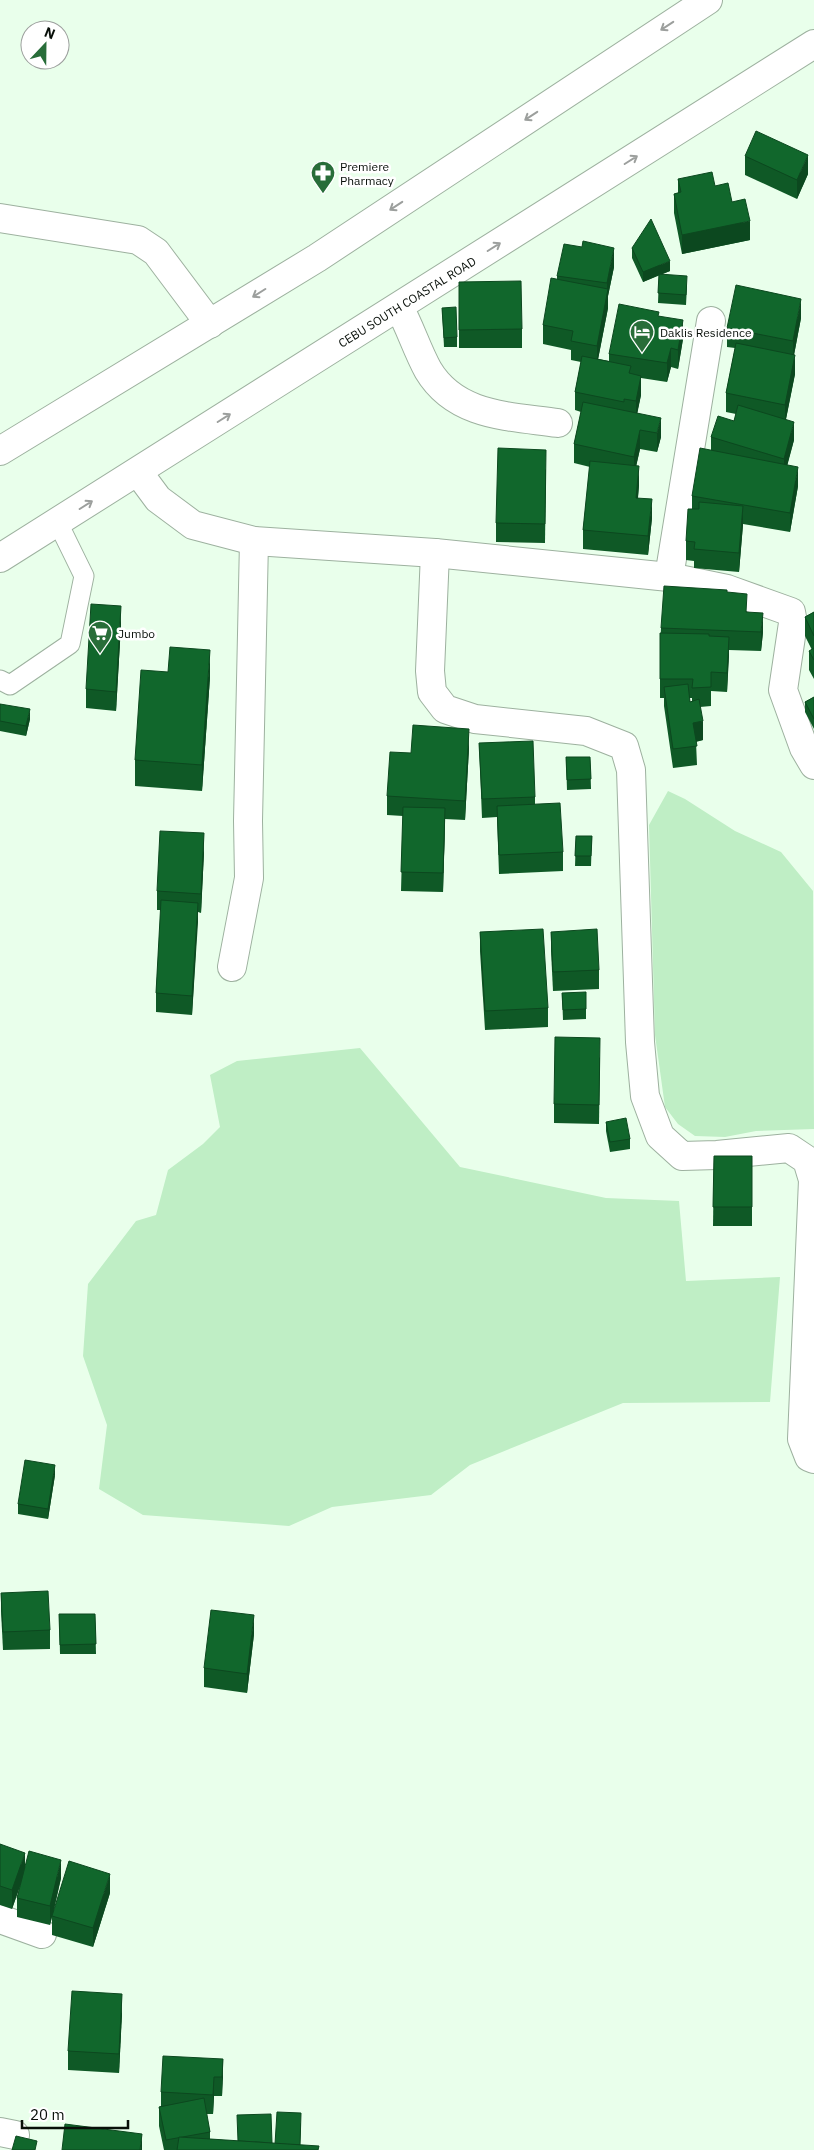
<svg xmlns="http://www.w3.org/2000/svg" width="814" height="2150" font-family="'IBM Plex Sans',sans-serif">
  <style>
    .grass { fill: #bfeec5 }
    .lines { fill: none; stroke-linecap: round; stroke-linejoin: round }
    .service-casing { stroke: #9db19f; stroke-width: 21 }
    .minor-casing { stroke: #9db19f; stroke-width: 30 }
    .trunk-casing { stroke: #9db19f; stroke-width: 30 }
    .service { stroke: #fff; stroke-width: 19 }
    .minor { stroke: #fff; stroke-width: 28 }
    .trunk { stroke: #fff; stroke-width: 28 }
    .wall { fill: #0f5926; fill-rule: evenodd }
    .shaded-wall { fill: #0c481f }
    .building { fill: #11672c; stroke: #0c481f }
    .oneway { stroke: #9c9f9d }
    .labels { text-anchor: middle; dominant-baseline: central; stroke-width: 5; stroke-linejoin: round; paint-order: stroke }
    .poi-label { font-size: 12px; fill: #080f09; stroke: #fff; text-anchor: start }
    .street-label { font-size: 12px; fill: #080f09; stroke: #fff }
  </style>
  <rect width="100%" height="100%" fill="#e9ffeb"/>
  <g class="grass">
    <polygon points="668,791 685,799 735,831 781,852 813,891 814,1129 756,1131 725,1137 695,1136 678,1124 665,1107 655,1035 649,825"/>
    <polygon points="360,1048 460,1167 606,1198 679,1201 686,1281 780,1277 770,1402 623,1403 470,1465 431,1495 332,1507 289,1526 143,1515 99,1489 107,1425 83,1356 88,1284 136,1221 156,1215 168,1170 203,1144 220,1127 210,1075 237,1061"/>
  </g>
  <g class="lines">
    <defs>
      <polyline id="service" points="0,680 10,685 70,644 84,576 58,523"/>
      <g id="minor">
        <polyline points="0,218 138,240 156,252 210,324"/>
        <path d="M399 307C410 327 417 350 428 370 456 417 510 416 558 423"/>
        <polyline points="138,472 158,499 193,525 254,541 435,553 669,577 727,589 791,612 793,623 783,690 804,748 814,765"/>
        <polyline points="435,553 430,671 432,692 445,709 475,719 586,731 624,746 631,770 640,1042 645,1096 660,1136 682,1156 717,1155 789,1148 807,1160 813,1180 802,1439 809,1457 814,1459"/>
        <polyline points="669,577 711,321"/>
        <polyline points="232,967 249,878 248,821 254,541"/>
        <polyline points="0,1919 42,1934"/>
        <polyline points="0,2132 15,2135"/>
      </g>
      <g id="trunk">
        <polyline points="0,451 317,258 708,0"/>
        <polyline points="0,558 814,44"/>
      </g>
    </defs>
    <use href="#service" class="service-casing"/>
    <use href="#minor" class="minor-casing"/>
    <use href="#trunk" class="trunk-casing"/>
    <use href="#service" class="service"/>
    <use href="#minor" class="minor"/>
    <use href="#trunk" class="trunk"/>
  </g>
  <g class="wall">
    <polygon points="745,156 808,174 797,199 745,175"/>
    <polygon points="678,179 715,186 732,202 750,240 682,254 674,213 674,194 678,193"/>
    <polygon points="632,248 670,271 662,274 687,286 686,305 658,303 659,275 643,282 632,258"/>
    <polygon points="614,267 608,296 608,308 598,359 609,361 609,354 659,316 683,339 678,369 671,367 667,382 641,378 641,395 637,413 661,437 657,452 640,449 636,466 639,485 638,498 652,518 648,555 583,549 583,530 590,467 574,463 574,444 581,412 575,410 575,392 581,362 571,360 571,350 543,344 543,325 557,279 557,276"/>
    <polygon points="459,282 522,329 522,348 459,348"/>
    <polygon points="442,308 457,337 457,347 444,347"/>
    <polygon points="801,318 794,355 795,374 786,419 794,440 787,465 798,486 790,532 743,524 739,572 694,568 694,561 686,560 686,541 692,509 692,496 711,450 711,437 734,421 736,414 726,412 726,393 735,348 727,347 727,328"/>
    <polygon points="546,469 545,543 496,542 496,523"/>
    <path d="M727 592 747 612 763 632 761 651 729 650 727 692 711 691V706L700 707 703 740 696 742 697 765 673 768 664 706V698H660V652L661 628ZM689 698H692V701L690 702Z"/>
    <polygon points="814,612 814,679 809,670 809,651 812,650 805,636 805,617"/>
    <polygon points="121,625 116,711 86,708 86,689"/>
    <polygon points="168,672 210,677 202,791 135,786 135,760"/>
    <polygon points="814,697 814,729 805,712 805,702"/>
    <polygon points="0,704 30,719 26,736 0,731"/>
    <polygon points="479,743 535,797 535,804 563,852 563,871 499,874 497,817 482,818"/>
    <polygon points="469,748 465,820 445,819 443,892 401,891 403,816 387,815 387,796 411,753"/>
    <polygon points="566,757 590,757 591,789 567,790"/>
    <polygon points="576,836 592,836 591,866 575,866"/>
    <polygon points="204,852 201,913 198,912 192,1015 156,1012 156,993 161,910 157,910 157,891"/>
    <polygon points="480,932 548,1008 548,1027 485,1030 480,951"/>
    <polygon points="551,932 599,970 599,989 553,991 551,951"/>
    <polygon points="562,993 586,1009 586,1019 563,1020"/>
    <polygon points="600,1057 599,1124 554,1123 554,1104"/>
    <polygon points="606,1122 630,1139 630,1149 610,1152 606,1131"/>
    <polygon points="714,1156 752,1156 752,1226 713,1226"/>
    <polygon points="55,1475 48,1519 18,1514 18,1504"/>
    <polygon points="1,1593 50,1630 50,1649 3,1650 1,1611"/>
    <polygon points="59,1614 95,1614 96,1654 60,1654"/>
    <polygon points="254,1634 247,1693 204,1687 204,1668"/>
    <polygon points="0,1844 25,1869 61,1878 54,1910 110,1893 93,1947 52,1935 52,1917 50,1925 17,1917 17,1898 22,1880 12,1909 0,1905"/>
    <polygon points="122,2013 119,2073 68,2070 68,2051"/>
    <polygon points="223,2059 222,2096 214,2096 213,2114 206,2114 210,2132 210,2139 275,2144 301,2123 300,2145 319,2150 164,2150 159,2126 159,2107 161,2106 161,2092"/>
  </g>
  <g class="shaded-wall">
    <polygon points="808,155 808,174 797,199 797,180"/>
    <polygon points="750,221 750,240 682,254 682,235"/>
    <polygon points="614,248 614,267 608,296 608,308 597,365 597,346 607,296 607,283"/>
    <polygon points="670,261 670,271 643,282 643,272"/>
    <polygon points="801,299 801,318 793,360 793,341"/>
    <polygon points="683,320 683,339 678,369 678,350"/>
    <polygon points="671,348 671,367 667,382 667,363"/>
    <polygon points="795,355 795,374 785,424 785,405"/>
    <polygon points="641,376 641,395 636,420 636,401"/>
    <polygon points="661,418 661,437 657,452 657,433"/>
    <polygon points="794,422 794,440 784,478 784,459"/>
    <polygon points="640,430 640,449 634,476 634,457"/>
    <polygon points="639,466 639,485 636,517 636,498"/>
    <polygon points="798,467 798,486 790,532 790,513"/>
    <polygon points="652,499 652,518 648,555 648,536"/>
    <polygon points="743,506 743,525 739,572 739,553"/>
    <polygon points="121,606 121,625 116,711 116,692"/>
    <polygon points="763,613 763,632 761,651 761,632"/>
    <polygon points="729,637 729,656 727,692 727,673"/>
    <polygon points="210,650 210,677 202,791 202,765"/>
    <polygon points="30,709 30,719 26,736 26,726"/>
    <polygon points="703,721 703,740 693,742 693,723"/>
    <polygon points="469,729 469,748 465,820 465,801"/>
    <polygon points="445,808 445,827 443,892 443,873"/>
    <polygon points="204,833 204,852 201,913 201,894"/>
    <polygon points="198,903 198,922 192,1015 192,996"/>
    <polygon points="55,1465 55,1475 48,1519 48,1509"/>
    <polygon points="254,1615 254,1634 247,1693 247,1674"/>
    <polygon points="25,1853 25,1872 12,1909 12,1890"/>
    <polygon points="61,1860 61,1878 50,1925 50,1906"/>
    <polygon points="110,1874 110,1893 93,1947 93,1928"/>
    <polygon points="122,1994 122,2013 119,2073 119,2054"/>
    <polygon points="223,2059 223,2078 222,2096 222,2077"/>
    <polygon points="214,2077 214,2096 213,2114 213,2095"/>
    <polygon points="142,2134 142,2150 140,2150"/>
  </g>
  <g class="building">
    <polygon points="756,131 808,155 797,180 745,156"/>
    <polygon points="712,172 715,186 728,183 732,202 745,199 750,221 682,235 674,194 681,192 678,179"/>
    <polygon points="651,219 670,261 643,272 632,248"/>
    <polygon points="583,241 614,248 607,283 557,276 564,244 582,247"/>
    <polygon points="659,274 687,276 686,295 658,293"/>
    <polygon points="551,278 608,289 597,346 571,341 573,331 543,325"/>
    <polygon points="521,281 522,329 459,330 459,282"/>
    <polygon points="736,285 801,299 793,341 727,328"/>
    <polygon points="619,304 659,312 658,316 683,320 678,350 671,348 667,363 609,354"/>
    <polygon points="456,307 457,337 444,338 442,308"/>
    <polygon points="736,343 795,355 785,405 726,393"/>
    <polygon points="582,356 631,366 629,373 641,376 636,401 624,399 624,402 575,392"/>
    <polygon points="583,402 661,418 657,433 640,430 634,457 574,444"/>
    <polygon points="738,405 794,422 784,459 711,437 718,416 734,421"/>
    <polygon points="498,448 546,450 545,524 496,523"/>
    <polygon points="700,448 798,467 790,513 692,496"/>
    <polygon points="590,461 639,466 636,498 652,499 648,536 583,530"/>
    <polygon points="699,502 743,506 739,553 694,549 695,542 686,541 688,509 699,509"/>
    <polygon points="664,586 727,590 727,592 747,594 746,612 763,613 761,632 661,628"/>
    <polygon points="91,604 121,606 116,692 86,689"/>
    <polygon points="814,612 814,636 805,617"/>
    <polygon points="660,633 709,634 709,636 729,637 727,673 711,672 711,687 692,688 693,679 660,679"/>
    <polygon points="170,647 210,650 202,765 135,760 141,670 168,672"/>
    <polygon points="814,648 814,660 809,651"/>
    <polygon points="688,684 690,702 699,699 703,721 693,723 697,746 673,749 664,687"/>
    <polygon points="814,697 814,719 805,702"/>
    <polygon points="0,704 30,709 26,726 0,721"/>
    <polygon points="413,725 469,729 465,801 387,796 390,752 411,753"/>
    <polygon points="533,741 535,797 482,799 479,743"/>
    <polygon points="566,757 590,757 591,779 567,780"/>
    <polygon points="560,803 563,852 499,855 497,806"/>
    <polygon points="403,807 445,808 443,873 401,872"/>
    <polygon points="160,831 204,833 201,894 157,891"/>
    <polygon points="576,836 592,836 591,856 575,856"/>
    <polygon points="161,900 198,903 192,996 156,993"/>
    <polygon points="543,929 548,1008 485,1011 480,932"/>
    <polygon points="597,929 599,970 553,972 551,932"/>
    <polygon points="586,992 586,1009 563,1010 562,993"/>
    <polygon points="555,1037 600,1038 599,1105 554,1104"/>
    <polygon points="626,1118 630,1139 610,1142 606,1122"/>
    <polygon points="714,1156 752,1156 752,1207 713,1207"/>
    <polygon points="25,1460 55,1465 48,1509 18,1504"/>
    <polygon points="48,1591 50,1630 3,1632 1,1593"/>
    <polygon points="211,1610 254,1615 247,1674 204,1668"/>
    <polygon points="59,1614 95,1614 96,1644 60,1645"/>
    <polygon points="0,1844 25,1853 12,1890 0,1886"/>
    <polygon points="29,1851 61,1860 50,1906 17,1898"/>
    <polygon points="69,1861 110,1874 93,1928 52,1916"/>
    <polygon points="72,1991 122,1994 119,2054 68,2051"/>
    <polygon points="163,2056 223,2059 222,2077 214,2077 213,2095 161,2092"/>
    <polygon points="204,2098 210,2132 166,2140 159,2107"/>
    <polygon points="277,2112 301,2113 300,2145 275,2144"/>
    <polygon points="271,2114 272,2143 238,2141 237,2115"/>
    <polygon points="65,2124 142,2134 140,2150 62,2150"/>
    <polygon points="16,2136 37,2141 35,2150 12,2150"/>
    <polygon points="179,2137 319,2146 318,2150 177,2150"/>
  </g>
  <defs><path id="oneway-shaft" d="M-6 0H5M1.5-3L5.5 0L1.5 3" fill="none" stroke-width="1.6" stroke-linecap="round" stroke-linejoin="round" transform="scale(1.25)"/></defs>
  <g class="oneway">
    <use href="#oneway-shaft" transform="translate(667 26) rotate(147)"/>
    <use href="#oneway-shaft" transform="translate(531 116) rotate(147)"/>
    <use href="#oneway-shaft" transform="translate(631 160) rotate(-32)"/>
    <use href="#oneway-shaft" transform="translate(396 206) rotate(147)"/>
    <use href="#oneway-shaft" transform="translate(494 247) rotate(-32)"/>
    <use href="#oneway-shaft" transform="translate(259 293) rotate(148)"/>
    <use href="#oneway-shaft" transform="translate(224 418) rotate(-32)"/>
    <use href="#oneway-shaft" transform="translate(86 505) rotate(-32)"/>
  </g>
  <defs>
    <symbol id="pharmacy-pin" viewBox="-11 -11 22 30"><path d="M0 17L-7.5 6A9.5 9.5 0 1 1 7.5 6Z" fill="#286d39" stroke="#fff"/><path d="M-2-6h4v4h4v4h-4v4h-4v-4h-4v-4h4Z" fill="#fff"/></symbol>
    <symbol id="hotel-pin" viewBox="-11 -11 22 30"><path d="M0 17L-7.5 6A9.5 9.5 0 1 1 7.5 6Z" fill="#286d39" stroke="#fff"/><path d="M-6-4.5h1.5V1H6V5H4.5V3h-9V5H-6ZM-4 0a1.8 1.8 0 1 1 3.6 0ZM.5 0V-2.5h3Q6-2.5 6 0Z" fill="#fff"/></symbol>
    <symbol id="supermarket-pin" viewBox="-11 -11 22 30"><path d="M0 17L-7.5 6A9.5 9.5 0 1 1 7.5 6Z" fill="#286d39" stroke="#fff"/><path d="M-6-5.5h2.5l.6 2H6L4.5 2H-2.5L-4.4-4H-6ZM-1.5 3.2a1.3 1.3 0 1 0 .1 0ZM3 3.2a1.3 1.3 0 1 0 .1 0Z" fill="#fff"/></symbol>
  </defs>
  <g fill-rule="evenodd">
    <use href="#pharmacy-pin" x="309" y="159" width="28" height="38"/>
    <use href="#hotel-pin" x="628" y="318" width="28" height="38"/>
    <use href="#supermarket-pin" x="86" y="619" width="28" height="38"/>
  </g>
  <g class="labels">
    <g class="poi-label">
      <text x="340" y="166">Premiere<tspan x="340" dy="14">Pharmacy</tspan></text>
      <text x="660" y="332">Daklis Residence</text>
      <text x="118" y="633">Jumbo</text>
    </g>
    <g class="street-label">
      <text transform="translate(407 302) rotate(-32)">CEBU SOUTH COASTAL ROAD</text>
    </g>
  </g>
  <g transform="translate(45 45) rotate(22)"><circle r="24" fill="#ffffff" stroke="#9c9f9d"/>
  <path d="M0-4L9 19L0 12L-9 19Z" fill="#286d39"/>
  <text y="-8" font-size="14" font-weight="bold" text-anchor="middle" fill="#080f09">N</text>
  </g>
  <path d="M22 2120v8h106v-8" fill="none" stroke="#080f09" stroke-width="2.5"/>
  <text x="30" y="2120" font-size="15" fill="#080f09" stroke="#ffffff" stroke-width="4" paint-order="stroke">20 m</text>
</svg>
